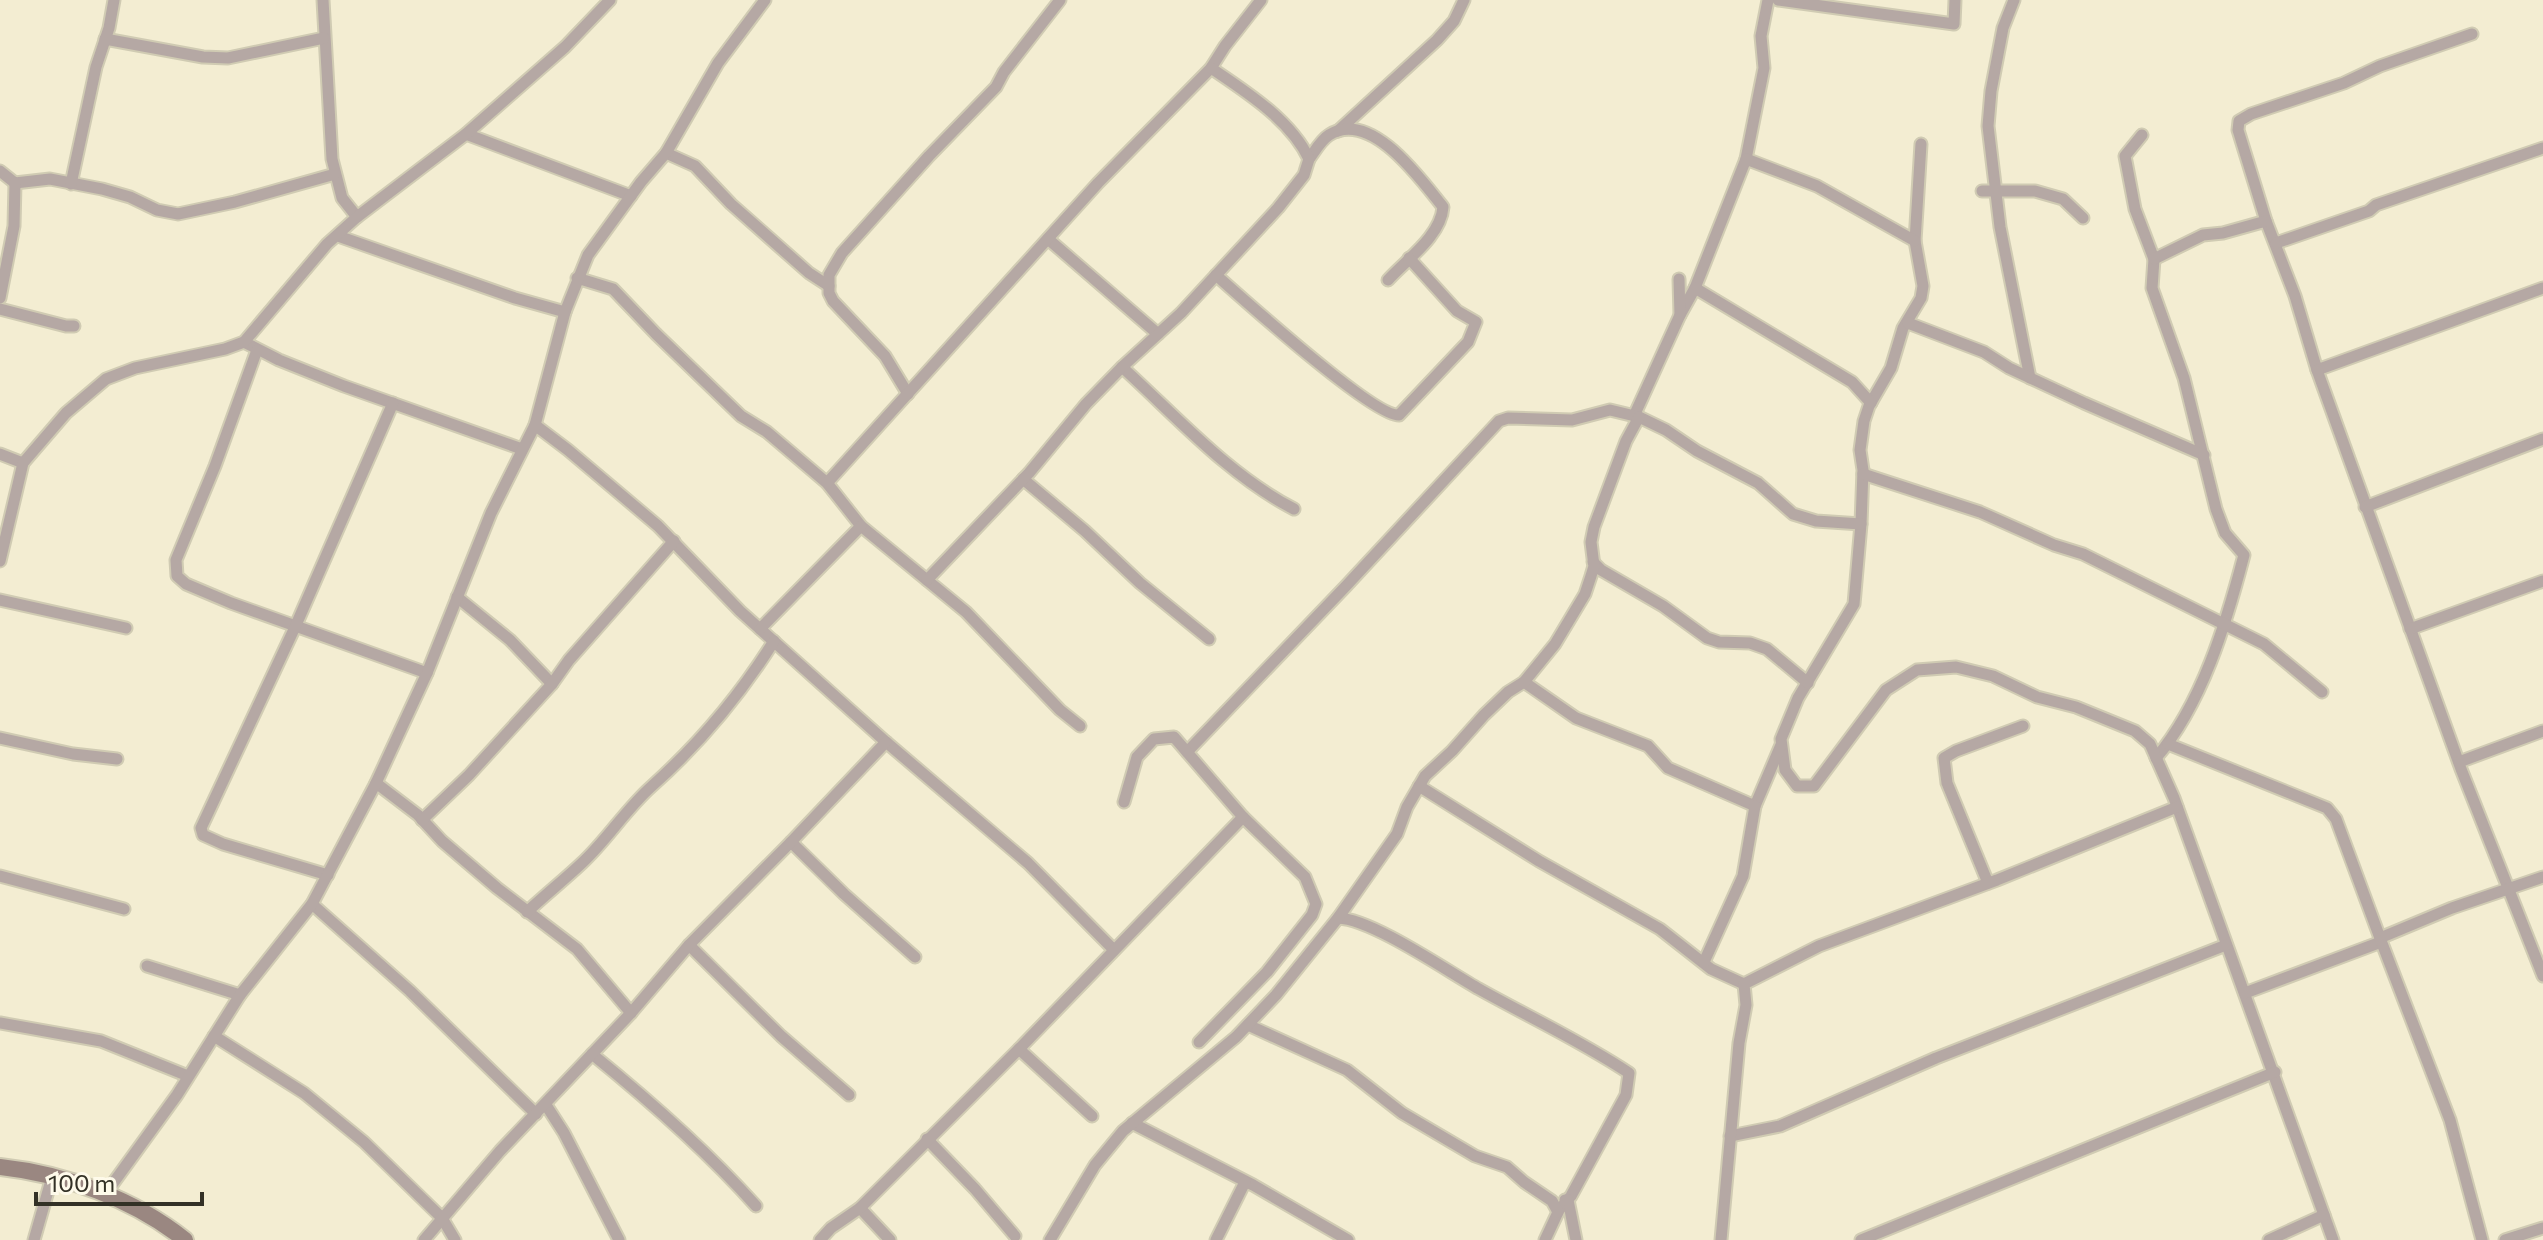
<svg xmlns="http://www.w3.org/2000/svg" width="2543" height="1240" font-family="Commissioner,sans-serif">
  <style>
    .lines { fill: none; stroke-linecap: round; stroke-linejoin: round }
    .street-casing { stroke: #d0cbb3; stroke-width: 15 }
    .secondary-casing { stroke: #d0cbb3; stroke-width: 20 }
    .street { stroke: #b5a8a4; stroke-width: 11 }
    .secondary { stroke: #9a8781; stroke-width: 16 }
  </style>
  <rect width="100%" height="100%" fill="#f3edd2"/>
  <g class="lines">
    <defs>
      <g id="street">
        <polyline points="323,0 332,159 342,198 357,217"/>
        <polyline points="1778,0 1954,24 1955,0"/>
        <polyline points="2014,0 2003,28 1991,91 1988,126 2000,227 2030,378"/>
        <polyline points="2472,34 2380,66 2344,83 2251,114 2239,121 2238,130 2266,221 2295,296 2317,370 2543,288"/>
        <polyline points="105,39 203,57 228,58 324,38"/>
        <polyline points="1338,131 1437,40 1454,21 1464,0"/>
        <polyline points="466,134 631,196"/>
        <path d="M2142 135 2125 156 2135 209 2154 259 2152 288 2184 378 2216 509 2225 533 2244 555C2226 624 2202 704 2156 758"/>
        <polyline points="1921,144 1915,241 1923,286 1921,298 1903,328 1891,368 1869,406 1864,421 1860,450 1863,470 1861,524 1854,604 1798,698 1781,739 1785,770 1797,786 1814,786 1886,690 1917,670 1956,667 1993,676 2037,697 2076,707 2135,731 2150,744 2174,798 2333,1240"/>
        <polyline points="666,153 695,166 731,204 809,273 829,286"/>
        <path d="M1309 159C1315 151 1321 140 1329 135 1371 108 1422 181 1443 207 1441 236 1406 260 1388 280"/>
        <polyline points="1746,159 1764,68 1761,36 1768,0"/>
        <polyline points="0,171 15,183 50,179 102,189 130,197 157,210 178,214 235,202 335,174"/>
        <polyline points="71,184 96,67 109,28 114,0"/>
        <polyline points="1982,191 2035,191 2063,199 2083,218"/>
        <polyline points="338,236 515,298 565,312"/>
        <polyline points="1048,239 1158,334"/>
        <polyline points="2276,243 2369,211 2376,205 2543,148"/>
        <polyline points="2154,259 2203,235 2223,233 2266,221"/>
        <path d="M1216 275C1242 298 1374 417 1399 415L1468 342 1476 322 1457 311 1409 258"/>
        <polyline points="577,278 613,289 656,334 741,416 767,432 827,483 861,526 966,612 1060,710 1080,726"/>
        <polyline points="1695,288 1746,159 1817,186 1915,241"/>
        <polyline points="0,298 14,226 15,183"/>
        <polyline points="0,309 66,326 74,326"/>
        <polyline points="1680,315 1695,288 1852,382 1871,403"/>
        <polyline points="1908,323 1984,352 2009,368 2084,403 2204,455"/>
        <polyline points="244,342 279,360 344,386 522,449"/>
        <polyline points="257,350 215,466 176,560 177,576 186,584 231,603 427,673"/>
        <path d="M1122 367C1176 416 1228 475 1294 509"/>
        <polyline points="2317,370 2461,769 2543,976"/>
        <polyline points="908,394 885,356 833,301 829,293 829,275 842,253 929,156 996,87 1004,72 1060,0"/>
        <polyline points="1634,416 1680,315 1679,279"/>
        <polyline points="535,425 568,450 658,526 740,611 886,742 1028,863 1114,950"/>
        <polyline points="0,454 23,463"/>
        <polyline points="1863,474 1980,512 2054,545 2083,554 2264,644 2322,692"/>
        <polyline points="1023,479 1085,531 1140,583 1209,639"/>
        <polyline points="827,483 1098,183 1211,68 1225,46 1261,0"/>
        <polyline points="2365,507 2543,439"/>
        <polyline points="0,561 23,463 66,413 106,379 135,368 225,349 244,342 327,244 357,217 466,134 565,47 610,0"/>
        <polyline points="1593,562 1601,570 1663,606 1707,638 1719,642 1750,643 1767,649 1808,683"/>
        <path d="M927 580 1029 473 1086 404 1122 367 1181 313 1278 208 1304 175 1309 159C1291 120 1245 91 1211 68"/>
        <polyline points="457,597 510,640 552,684"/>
        <polyline points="0,600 126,628"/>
        <polyline points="760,629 861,526"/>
        <polyline points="2410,629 2543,581"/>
        <polyline points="1524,682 1576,718 1648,746 1668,768 1755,806 1781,745"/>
        <polyline points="0,738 73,754 117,759"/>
        <polyline points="2168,744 2327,808 2336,819 2380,938"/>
        <polyline points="1187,752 1346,586 1499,421 1508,418 1572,420 1610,410 1639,417 1666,430 1697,451 1758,483 1793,514 1816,521 1861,524"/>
        <polyline points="2459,762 2543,731"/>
        <polyline points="376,783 418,815 442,841 497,888 577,949 631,1013"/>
        <polyline points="1419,786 1539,861 1660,929 1711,969 1744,984"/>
        <polyline points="1124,802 1137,757 1154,739 1174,737 1243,817 1305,877 1316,904 1312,915 1267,972 1199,1042"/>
        <polyline points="422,820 469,775 552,684 569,660 674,541"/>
        <polyline points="791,842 844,894 915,957"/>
        <polyline points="328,875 223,844 203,835 201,828 296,625 393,403"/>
        <polyline points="0,876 124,909"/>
        <polyline points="1988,883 1947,783 1944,758 1956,751 2023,726"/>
        <polyline points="312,904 410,991 536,1114"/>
        <path d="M527 912C545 895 564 880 582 863 607 840 626 809 652 786 699 744 740 695 774 641"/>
        <path d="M1338 918C1372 919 1447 971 1479 989 1529 1017 1581 1041 1629 1073L1626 1095 1571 1196 1559 1210 1545 1240"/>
        <polyline points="689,945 781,1036 849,1095"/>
        <polyline points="1704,962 1743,876 1755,806"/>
        <polyline points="147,966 240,995"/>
        <polyline points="2245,993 2381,942"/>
        <polyline points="0,1023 101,1041 188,1076"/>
        <polyline points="1248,1025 1347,1070 1402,1113 1475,1156 1507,1167 1524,1182 1552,1201 1558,1212"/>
        <polyline points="214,1036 304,1093 364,1142 442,1218 455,1240"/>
        <polyline points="1019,1049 1092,1116"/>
        <path d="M592 1054C650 1101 706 1150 756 1206"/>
        <polyline points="546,1105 564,1133 619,1240"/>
        <polyline points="1132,1123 1253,1185 1348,1240"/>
        <polyline points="1730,1136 1780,1126 1936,1058 2226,945"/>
        <polyline points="927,1139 975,1189 1015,1236"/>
        <polyline points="106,1193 177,1095 240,995 312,904 376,783 427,673 491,513 535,425 565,312 588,255 641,182 666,153 718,63 765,0"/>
        <polyline points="1565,1200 1568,1200 1576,1240"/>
        <polyline points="860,1208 890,1240"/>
        <polyline points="34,1240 52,1177"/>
        <polyline points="424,1240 500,1151 631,1013 689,945 791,842 886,742"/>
        <polyline points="820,1240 831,1228 860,1208 1019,1049 1243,817"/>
        <polyline points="1050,1240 1095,1165 1123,1131 1236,1037 1276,995 1338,918 1397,834 1407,807 1425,776 1452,751 1484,715 1508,692 1524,682 1555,644 1585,594 1591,576 1594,566 1591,542 1594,527 1626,441 1639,417"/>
        <polyline points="1216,1240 1245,1182"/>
        <polyline points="1721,1240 1739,1043 1746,1005 1744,984 1819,946 1997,880 2177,807"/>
        <polyline points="1861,1240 2275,1072"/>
        <polyline points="2269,1240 2324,1215"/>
        <polyline points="2482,1240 2450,1120 2380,938 2452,908 2543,877"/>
        <polyline points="2505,1240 2543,1228"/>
      </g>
      <path id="secondary" d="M0 1167C65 1174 134 1199 185 1240"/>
    </defs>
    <use href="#street" class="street-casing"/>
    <use href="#secondary" class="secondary-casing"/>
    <use href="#street" class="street"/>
    <use href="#secondary" class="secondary"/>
  </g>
  <path d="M36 1192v12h166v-12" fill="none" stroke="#333126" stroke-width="4"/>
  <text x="48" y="1192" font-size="24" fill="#333126" stroke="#fefaea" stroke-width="6" paint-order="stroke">100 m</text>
</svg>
